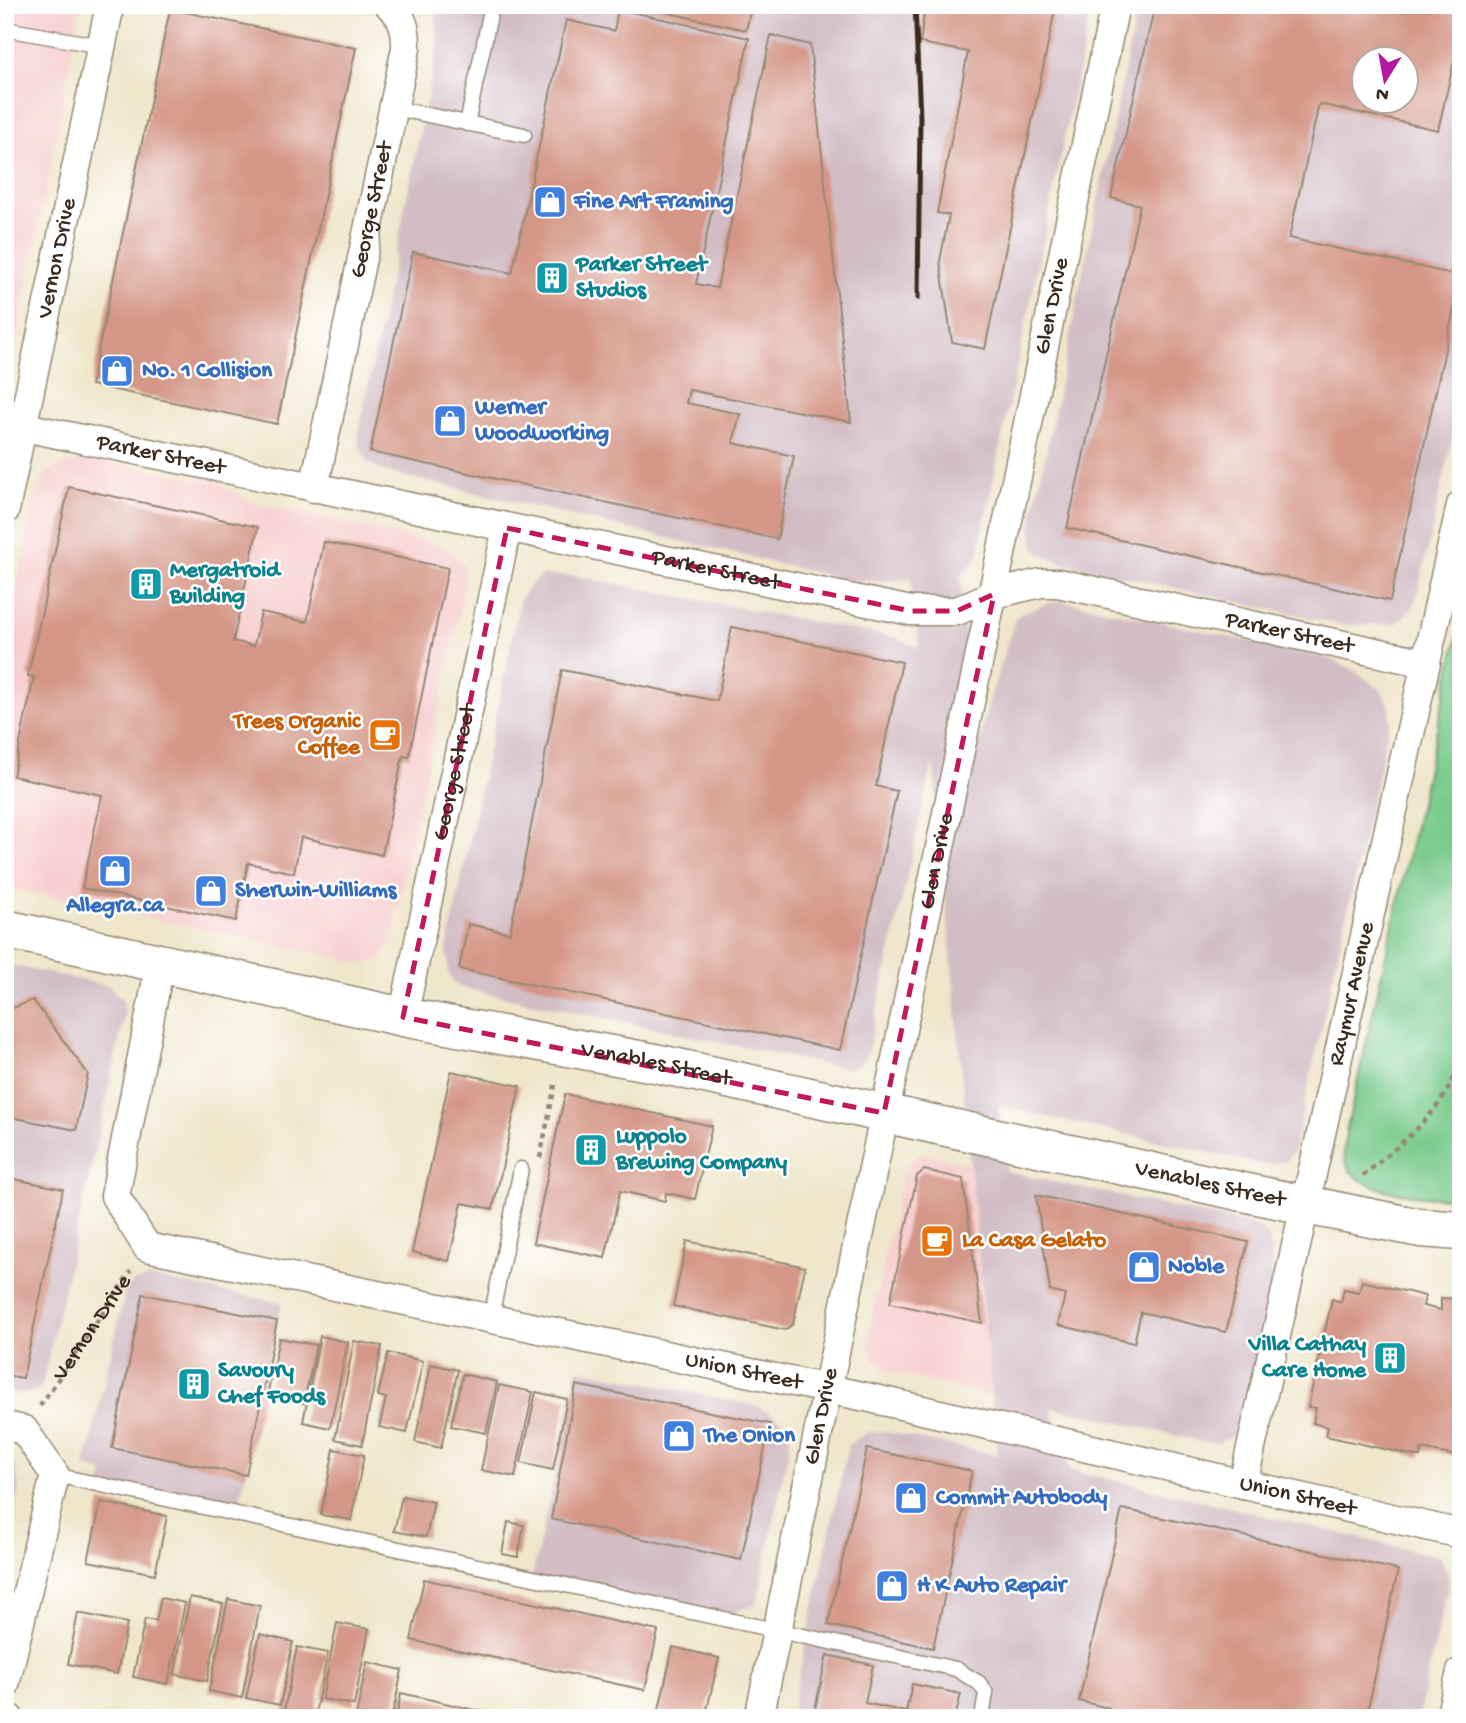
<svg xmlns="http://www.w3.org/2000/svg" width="1466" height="1723" font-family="'Gochi Hand',sans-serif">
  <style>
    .built { fill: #f7cfd0 }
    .industrial { fill: #d2bdc5; fill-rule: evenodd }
    .green { fill: #79ca8b; stroke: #5a7a54; stroke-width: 2 }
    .building { fill: #d49686; fill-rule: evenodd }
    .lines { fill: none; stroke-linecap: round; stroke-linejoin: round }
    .lane-casing { stroke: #958874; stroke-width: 17 }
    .street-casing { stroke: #958874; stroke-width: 31 }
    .secondary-casing { stroke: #958874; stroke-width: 41 }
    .path { stroke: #958874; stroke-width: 4.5; stroke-dasharray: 5 5; stroke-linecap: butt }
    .lane { stroke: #fff; stroke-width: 14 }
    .street { stroke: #fff; stroke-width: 28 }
    .secondary { stroke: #fff; stroke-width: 38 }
    .rail { stroke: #3b2a1e; stroke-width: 5 }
    .marked { fill: none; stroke: #c2185b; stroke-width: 5; stroke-dasharray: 14 9; stroke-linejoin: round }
    .labels { text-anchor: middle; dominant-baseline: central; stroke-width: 5; stroke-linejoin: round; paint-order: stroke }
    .shop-label { font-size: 23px; font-weight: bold; fill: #366cbe; stroke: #fff; text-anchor: start }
    .street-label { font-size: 23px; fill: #3b2a1e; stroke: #fff }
    .culture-label { font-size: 23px; font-weight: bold; fill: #0d838f; stroke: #fff; text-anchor: start }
    .food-label { font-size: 23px; font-weight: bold; fill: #c56008; stroke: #fff; text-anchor: end }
  </style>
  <rect width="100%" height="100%" fill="#fff"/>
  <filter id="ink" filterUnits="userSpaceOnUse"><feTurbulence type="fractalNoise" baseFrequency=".0143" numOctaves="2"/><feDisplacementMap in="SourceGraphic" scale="14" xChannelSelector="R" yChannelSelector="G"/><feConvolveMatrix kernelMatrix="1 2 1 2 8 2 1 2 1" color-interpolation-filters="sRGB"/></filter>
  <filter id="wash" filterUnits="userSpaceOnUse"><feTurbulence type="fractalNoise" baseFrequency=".00686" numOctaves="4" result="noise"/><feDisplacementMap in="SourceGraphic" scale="28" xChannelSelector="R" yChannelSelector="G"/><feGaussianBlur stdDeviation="1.57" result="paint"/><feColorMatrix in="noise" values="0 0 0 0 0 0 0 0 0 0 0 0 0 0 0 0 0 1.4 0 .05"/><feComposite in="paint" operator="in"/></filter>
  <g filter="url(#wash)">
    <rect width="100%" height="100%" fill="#efe6cb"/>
    <g class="built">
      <polygon points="5,5 81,5 10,373 5,381"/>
      <polygon points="92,459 216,482 254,503 434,543 450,549 465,567 464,589 391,941 381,959 369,963 357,962 5,887 5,652 33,499 47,472 78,460"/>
      <polygon points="924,1154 970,1164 992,1396 888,1372 873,1358 869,1348 869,1329 903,1173 910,1160"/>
    </g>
    <g class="industrial">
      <polygon points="435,5 1092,5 979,549 974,562 960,576 975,759 990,698 1015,619 1022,613 1059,600 1327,658 1351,668 1381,690 1390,708 1390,720 1294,1150 1286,1161 1266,1165 998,1106 1007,1172 1246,1223 1260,1228 1268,1237 1271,1249 1273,1294 1247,1416 1240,1432 1218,1443 1204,1442 1051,1407 1070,1470 1440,1557 1447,1570 1448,1585 1418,1718 790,1718 848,1445 868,1432 882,1431 997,1455 933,761 867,1055 859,1065 848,1069 462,988 453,983 448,972 447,947 520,600 531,584 542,575 574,576 896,638 919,648 911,579 855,582 383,471 368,463 359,446 358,436 438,46"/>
      <path d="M1138 5H1461V401L1417 596 1413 608 1394 624 1342 625 1062 563 1039 552 1034 545 1031 525ZM1364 60H1406V102H1364Z"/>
      <polygon points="5,964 109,986 123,1000 125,1014 42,1386 33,1392 24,1393 5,1392"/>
      <polygon points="149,1277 282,1303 237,1514 101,1485 104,1472 85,1466 125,1293 133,1282"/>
      <polygon points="578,1369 757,1406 782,1420 790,1434 789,1448 757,1602 754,1606 738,1610 735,1622 532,1578"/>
      <polygon points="5,1458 15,1466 19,1487 5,1550"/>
    </g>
    <path class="green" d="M1461 622V1199C1429 1196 1349 1197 1344 1156 1343 1147 1345 1137 1347 1128Z"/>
    <g id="blocks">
      <g class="building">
        <polygon points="633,5 752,5 746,30"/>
        <polygon points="925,5 1056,5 985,349 952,342 940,261 949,215 937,213 968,52 920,43"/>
        <path d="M1155 5H1461V31L1438 130 1319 104 1289 238 1461 276 1390 601 1067 528 1140 205 1111 198ZM1364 60H1406V102H1364Z"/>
        <polygon points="170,9 356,48 277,424 91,385"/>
        <polygon points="618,9 749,38 696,284 717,288 771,35 810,45 851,422 689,390 686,403 740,414 733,443 794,456 777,539 370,452 413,252 512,273 566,20 614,31"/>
        <polygon points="69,487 258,527 233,641 254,646 261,612 307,622 324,542 448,568 409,757 403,756 382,855 301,837 294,873 248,863 236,921 82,888 102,795 13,776 34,677 28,676"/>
        <polygon points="732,627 902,662 876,786 897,791 840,1050 459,969 468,924 510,933 562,670 717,701"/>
        <polygon points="33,1000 88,1074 76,1130 5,1116 5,1011"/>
        <polygon points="451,1071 520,1086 493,1209 462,1203 449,1261 412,1252"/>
        <polygon points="565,1094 712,1126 695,1199 666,1193 665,1201 620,1191 605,1258 533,1243"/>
        <polygon points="924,1170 963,1179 982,1323 890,1303 917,1176"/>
        <polygon points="5,1177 63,1189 23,1378 5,1375"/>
        <polygon points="1036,1195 1248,1242 1226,1332 1141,1312 1134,1343 1058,1325 1065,1295 1050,1291"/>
        <polygon points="687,1241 805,1267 793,1324 785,1330 673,1306"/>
        <polygon points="1362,1281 1425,1296 1423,1306 1441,1310 1441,1298 1461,1299 1461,1457 1422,1449 1420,1457 1326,1436 1328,1427 1313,1423 1316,1408 1308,1407 1332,1299 1341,1302 1344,1289 1359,1292"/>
        <polygon points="143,1294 277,1321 246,1475 112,1448"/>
        <polygon points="320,1336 348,1342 330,1428 303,1422"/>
        <polygon points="279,1338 316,1345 304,1403 267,1396"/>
        <polygon points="354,1341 382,1346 362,1445 335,1439"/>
        <polygon points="388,1353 423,1361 407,1433 379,1427 386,1398 378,1396"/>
        <polygon points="431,1364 458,1370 441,1448 415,1442"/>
        <polygon points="463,1374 497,1382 486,1433 451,1426"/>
        <polygon points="499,1385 533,1392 515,1477 481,1470"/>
        <polygon points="576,1385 770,1424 741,1560 551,1519"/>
        <polygon points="536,1392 567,1399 553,1470 521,1463"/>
        <polygon points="334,1449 364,1455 351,1520 321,1515"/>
        <polygon points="867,1449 972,1471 933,1648 828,1625"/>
        <polygon points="402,1496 434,1502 426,1537 394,1531"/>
        <polygon points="101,1502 167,1516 155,1574 88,1561"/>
        <polygon points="1122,1509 1398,1570 1366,1718 1107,1718 1109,1708 1079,1701"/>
        <polygon points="508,1522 524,1525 518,1557 502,1554"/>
        <polygon points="424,1579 658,1631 645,1690 411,1640"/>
        <polygon points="190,1597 223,1604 207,1681 174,1674"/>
        <polygon points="161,1598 185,1603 168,1684 133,1677 145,1619 156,1621"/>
        <polygon points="228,1599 260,1606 242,1698 209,1691"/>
        <polygon points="78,1613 127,1623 117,1674 68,1664"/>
        <polygon points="337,1623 369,1629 354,1705 322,1699"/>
        <polygon points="260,1634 293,1642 280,1705 246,1698"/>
        <polygon points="297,1647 328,1653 314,1718 283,1716"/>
        <polygon points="673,1647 719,1658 705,1718 657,1718"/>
        <polygon points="827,1655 873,1665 865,1703 906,1712 912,1684 961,1694 955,1718 813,1718"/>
        <polygon points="367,1662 402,1670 392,1718 356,1716"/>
        <polygon points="401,1693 506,1717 505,1718 396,1718"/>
      </g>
    </g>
  </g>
  <g filter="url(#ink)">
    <use href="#blocks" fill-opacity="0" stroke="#958874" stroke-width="2"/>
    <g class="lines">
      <defs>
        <g id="lane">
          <polyline points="5,29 102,46"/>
          <polyline points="394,108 524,135"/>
          <polyline points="467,124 492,5"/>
          <polyline points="491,1318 521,1169"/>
          <polyline points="55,1475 956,1669 979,1683 986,1693 982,1718"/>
        </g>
        <g id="street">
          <path id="s2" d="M5 423 911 611H957L994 594 1041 583H1058L1426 663"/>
          <path id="s3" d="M314 488 406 48C406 28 404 18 389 5"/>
          <path id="s4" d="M5 510 110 5"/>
          <path id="s5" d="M160 964 115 1196 147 1247 866 1397 1461 1534"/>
          <path id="s6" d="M403 1017 507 528"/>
          <polyline points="5,1426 24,1430 55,1475 5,1685"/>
          <path id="s7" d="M1243 1484 1461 505"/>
          <polyline points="5,1717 9,1718"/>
          <path id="s8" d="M759 1718 1115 5"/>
          <polyline points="1450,1718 1461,1672"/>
        </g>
        <g id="secondary">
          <path id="s9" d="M5 929 403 1017 655 1063 1252 1194 1420 1228 1461 1231"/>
        </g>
      </defs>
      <use href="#lane" class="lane-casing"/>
      <use href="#street" class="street-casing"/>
      <use href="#secondary" class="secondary-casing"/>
      <g class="path">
        <polyline points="540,1158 555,1085"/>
        <path d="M1363 1176C1401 1143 1452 1107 1461 1054"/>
        <path id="s1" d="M40 1406 131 1271"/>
      </g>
      <use href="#lane" class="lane"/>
      <use href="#street" class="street"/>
      <use href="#secondary" class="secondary"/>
      <polyline class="rail" points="915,5 920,118 918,298"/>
    </g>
  </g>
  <path class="marked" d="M507 528 911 611H957L994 594 884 1113 403 1017Z"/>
  <defs>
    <symbol id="shop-square" viewBox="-11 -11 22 22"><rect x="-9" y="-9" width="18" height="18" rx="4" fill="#3f7fe0" stroke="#fff"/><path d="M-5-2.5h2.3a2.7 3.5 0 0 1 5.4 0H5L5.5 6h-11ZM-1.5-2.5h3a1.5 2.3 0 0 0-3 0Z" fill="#fff"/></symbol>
    <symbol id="building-square" viewBox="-11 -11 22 22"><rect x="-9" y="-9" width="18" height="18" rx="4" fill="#0f9aa8" stroke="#fff"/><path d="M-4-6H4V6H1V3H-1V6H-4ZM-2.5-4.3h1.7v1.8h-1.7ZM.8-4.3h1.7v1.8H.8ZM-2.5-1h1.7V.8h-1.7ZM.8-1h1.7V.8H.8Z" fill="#fff"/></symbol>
    <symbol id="cafe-square" viewBox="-11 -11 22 22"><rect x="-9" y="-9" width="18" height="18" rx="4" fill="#e8710a" stroke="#fff"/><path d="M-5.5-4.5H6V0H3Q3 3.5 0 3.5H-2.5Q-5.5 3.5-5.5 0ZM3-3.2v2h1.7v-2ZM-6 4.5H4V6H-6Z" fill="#fff"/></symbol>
  </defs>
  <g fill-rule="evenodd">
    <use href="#shop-square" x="531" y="183" width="38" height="38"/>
    <use href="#building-square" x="533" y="259" width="38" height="38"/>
    <use href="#shop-square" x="98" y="352" width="38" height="38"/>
    <use href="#shop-square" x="431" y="402" width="38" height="38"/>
    <use href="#building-square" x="127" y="565" width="38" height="38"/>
    <use href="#cafe-square" x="366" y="716" width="38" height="38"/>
    <use href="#shop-square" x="96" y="852" width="38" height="38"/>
    <use href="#shop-square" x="192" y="872" width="38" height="38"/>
    <use href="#building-square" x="572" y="1131" width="38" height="38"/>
    <use href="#cafe-square" x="918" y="1222" width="38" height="38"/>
    <use href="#shop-square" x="1125" y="1248" width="38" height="38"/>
    <use href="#building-square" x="1371" y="1339" width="38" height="38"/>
    <use href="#building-square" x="175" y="1365" width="38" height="38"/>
    <use href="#shop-square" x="660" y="1417" width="38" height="38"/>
    <use href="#shop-square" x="892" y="1479" width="38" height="38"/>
    <use href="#shop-square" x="873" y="1567" width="38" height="38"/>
  </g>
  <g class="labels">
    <g class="shop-label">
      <text x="574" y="202">Fine Art Framing</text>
      <text x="142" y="371">No. 1 Collision</text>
      <text x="475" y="408">Werner<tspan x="475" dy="26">Woodworking</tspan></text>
      <text x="235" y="891">Sherwin-Williams</text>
      <text x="115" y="906" text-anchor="middle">Allegra.ca</text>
      <text x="1168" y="1267">Noble</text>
      <text x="704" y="1436">The Onion</text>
      <text x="936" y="1498">Commit Autobody</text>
      <text x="917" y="1586">H K Auto Repair</text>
    </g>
    <g class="street-label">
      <text stroke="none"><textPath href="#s3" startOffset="284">George Street</textPath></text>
      <text stroke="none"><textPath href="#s4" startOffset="257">Vernon Drive</textPath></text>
      <text stroke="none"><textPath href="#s8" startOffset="1442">Glen Drive</textPath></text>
      <text stroke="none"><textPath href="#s2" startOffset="159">Parker Street</textPath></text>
      <text stroke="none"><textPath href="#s2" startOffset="726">Parker Street</textPath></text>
      <text stroke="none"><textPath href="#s2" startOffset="1314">Parker Street</textPath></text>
      <text stroke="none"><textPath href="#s6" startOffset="250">George Street</textPath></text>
      <text stroke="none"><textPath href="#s8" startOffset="875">Glen Drive</textPath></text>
      <text stroke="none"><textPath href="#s7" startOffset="502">Raymur Avenue</textPath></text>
      <text stroke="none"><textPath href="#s9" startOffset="665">Venables Street</textPath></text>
      <text stroke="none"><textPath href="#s9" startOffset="1232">Venables Street</textPath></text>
      <text stroke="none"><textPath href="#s1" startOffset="94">Vernon Drive</textPath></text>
      <text stroke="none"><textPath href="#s5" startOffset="906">Union Street</textPath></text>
      <text stroke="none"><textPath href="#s8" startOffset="308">Glen Drive</textPath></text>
      <text stroke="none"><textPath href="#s5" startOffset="1474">Union Street</textPath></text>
    </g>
    <g class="culture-label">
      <text x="576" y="265">Parker Street<tspan x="576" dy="26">Studios</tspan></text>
      <text x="170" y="571">Mergatroid<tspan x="170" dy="26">Building</tspan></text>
      <text x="616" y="1137">Luppolo<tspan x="616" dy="26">Brewing Company</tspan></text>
      <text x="1366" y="1345" text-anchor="end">Villa Cathay<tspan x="1366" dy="26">Care Home</tspan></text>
      <text x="218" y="1371">Savoury<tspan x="218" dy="26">Chef Foods</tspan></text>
    </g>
    <g class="food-label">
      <text x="360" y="722">Trees Organic<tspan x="360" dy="26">Coffee</tspan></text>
      <text x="962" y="1241" text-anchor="start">La Casa Gelato</text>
    </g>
  </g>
  <rect width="1466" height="1723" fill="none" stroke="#fff" stroke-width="28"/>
  <g transform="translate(1385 80) rotate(191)"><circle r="33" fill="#ffffff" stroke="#b1aaa5" stroke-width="2"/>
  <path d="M0-5L12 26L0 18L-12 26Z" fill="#b5179e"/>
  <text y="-10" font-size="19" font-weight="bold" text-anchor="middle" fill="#3b2a1e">N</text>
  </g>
</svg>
